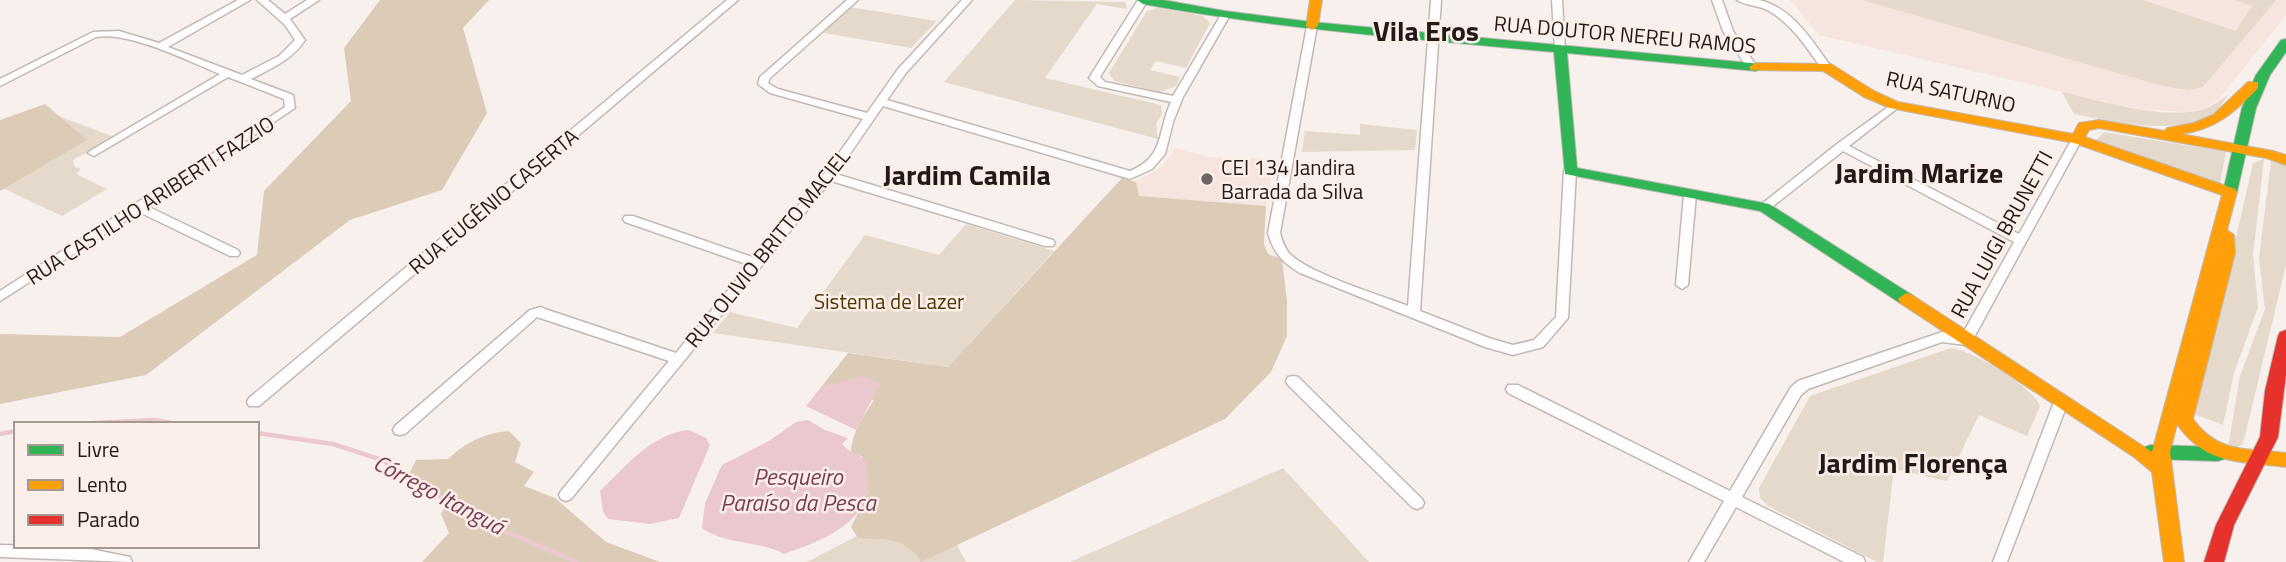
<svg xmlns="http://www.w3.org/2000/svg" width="2286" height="562" font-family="'Titillium Web',sans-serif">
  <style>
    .built { fill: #f6e4df }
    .green { fill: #e5d9cb }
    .forest { fill: #dcccb7 }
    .water { fill: #ebc8d0 }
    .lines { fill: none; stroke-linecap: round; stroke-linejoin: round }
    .stream { stroke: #ebc8d0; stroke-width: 4.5 }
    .street-casing { stroke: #c0b9b6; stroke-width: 3 }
    .fast-casing { stroke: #c0b9b6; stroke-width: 2 }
    .slow-casing { stroke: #c0b9b6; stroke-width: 2 }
    .jam-casing { stroke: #c0b9b6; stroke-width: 2 }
    .street { fill: #fefdfc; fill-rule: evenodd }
    .fast { fill: #30b455; fill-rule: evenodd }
    .slow { fill: #ff9f0a; fill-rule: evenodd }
    .jam { fill: #e5322d; fill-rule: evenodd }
    .poi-dot { fill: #6d6562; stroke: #fceee9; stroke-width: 2.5 }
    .labels { text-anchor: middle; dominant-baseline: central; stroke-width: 5; stroke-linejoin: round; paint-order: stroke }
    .street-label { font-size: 21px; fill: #221a17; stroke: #fceee9 }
    .poi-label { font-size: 21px; fill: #221a17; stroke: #fceee9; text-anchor: start }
    .park-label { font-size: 21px; fill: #4e3606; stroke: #fceee9 }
    .water-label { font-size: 23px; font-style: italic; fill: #793d52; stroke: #fceee9 }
    .district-label { font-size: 28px; font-weight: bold; fill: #221a17; stroke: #fceee9 }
  </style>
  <rect width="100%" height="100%" fill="#f8f0ed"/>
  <g class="built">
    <polygon points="1790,0 2286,0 2286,15 2219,99 2206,108 2186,112 2142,109 2114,104 1819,35"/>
    <polygon points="1176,148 1210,157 1275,159 1266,206 1138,196 1136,182 1161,167"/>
  </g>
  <g class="green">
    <polygon points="1015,0 1125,2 1127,9 1097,4 1045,78 1161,105 1162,114 1156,124 1158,139 944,82"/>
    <polygon points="1862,0 2143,0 2236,31 2252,6 2234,0 2276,0 2203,87 2188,90 2163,86"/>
    <polygon points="849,7 937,21 911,48 819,32"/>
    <polygon points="1158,8 1203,16 1210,23 1186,68 1156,61 1150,70 1180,77 1176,86 1160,92 1114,81 1109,73 1147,11"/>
    <path d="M2062 92C2103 101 2164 121 2205 109 2213 106 2221 99 2229 94 2223 102 2218 111 2210 116 2177 136 2109 121 2074 114Z"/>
    <polygon points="56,115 114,137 73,160 75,167 81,169 76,174 107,189 62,216 0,187"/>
    <polygon points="1360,124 1417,130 1415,150 1302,152 1305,131 1360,135"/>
    <polygon points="2104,132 2226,152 2220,184 2096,140"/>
    <polygon points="2264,159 2253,255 2258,307 2234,373 2223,425 2189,412 2228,273 2253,163"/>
    <polygon points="2271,161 2286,164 2286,265 2243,444 2236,448 2228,447 2240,376 2265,309 2259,258"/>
    <polygon points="966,224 1054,251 948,367 713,333 730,312 797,328 865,235 939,255"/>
    <path d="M1951 348C1972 350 2033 387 2040 406L2027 436 1979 415 1947 481 1894 469 1883 562H1877L1768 506 1760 498 1759 488 1810 396Z"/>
    <polygon points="1283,468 1369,562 1070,562"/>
    <polygon points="857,536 858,538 894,540 912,547 957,545 966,562 807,562"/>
  </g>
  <g class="forest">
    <polygon points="380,0 489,0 463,28 487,113 442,190 350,220 146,375 0,404 0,334 120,337 257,255 264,191 351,101 344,48"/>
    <polygon points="45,104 87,140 0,191 0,120"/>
    <path d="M1122 178 1136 182 1139 196 1266 206 1264 244 1268 254 1282 259 1287 301V336L1271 372 1225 419 921 562C904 535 887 541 858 538L851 527 868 492 862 456 851 454C851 433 863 417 874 400L822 386 848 353 948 367Z"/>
    <path d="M509 431 521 443 515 462 534 472 524 486 555 498 606 542 660 562H422L449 533 441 514 447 500 408 476 416 460 448 459C466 442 484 433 509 431Z"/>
  </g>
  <g class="water">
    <polygon points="865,376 880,384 856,430 806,406 822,386"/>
    <path d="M808 420 825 430 848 438 842 444C852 455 859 453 867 462 867 472 870 485 867 495 856 529 815 543 784 554 758 540 725 545 702 528L705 503 722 465 769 441 796 422Z"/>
    <path d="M689 430 706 438 710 445 679 518 650 524 608 519 603 511 600 491C627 466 650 434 689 430Z"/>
  </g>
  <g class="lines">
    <g class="stream">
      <polyline points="75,424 154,420 177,424"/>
      <polyline points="257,433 333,444 382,460 475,518 576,562"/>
      <polyline points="0,434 16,431"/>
    </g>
    <defs>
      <g id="street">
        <path d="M238 0H250L168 47 242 75 279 56 295 40 285 25 257 0H268L285 14 307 0H319L290 19 305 40C292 60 272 68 251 79L293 95 295 108 147 206 238 250 240 253 238 256H230L139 212 0 301V291L285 107 284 99 228 77 94 156 88 153 90 151 220 74C188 61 129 31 96 37L0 86V79L93 32 119 31 159 43Z"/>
        <polygon points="727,0 738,0 259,406 249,406 247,402 249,398"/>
        <path d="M847 0H858L770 78 768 83 778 89 867 113 898 69 962 0H972L906 73 887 100 1130 171C1165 157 1157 132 1171 102L1098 86 1089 78 1138 0H1148L1100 77 1105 82 1173 96 1222 13 1225 12 1230 15 1183 97 1173 122 1165 154 1152 169 1130 179 883 106 836 174 1053 240 1055 243 1053 246H1045L831 181 571 499 566 501 561 499 559 495 561 491 669 361 537 317 405 434 400 435 395 434 393 430 395 426 530 310 541 307 545 309 676 353 749 265 625 222 623 219 625 216H633L755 258 825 173 863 119 770 93 758 84 760 77Z"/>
        <path d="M1431 0H1441L1420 311 1489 338 1513 345 1534 340 1556 317 1564 171 1566 168H1574L1576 171 1568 318 1543 347 1513 355 1485 347 1300 273C1283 263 1273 252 1268 233L1307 26 1312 23 1317 26 1280 233C1282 240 1284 247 1289 253 1307 273 1380 295 1408 306Z"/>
        <polygon points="1552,0 1562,0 1565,50 1560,53 1555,50"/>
        <polygon points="1712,0 1722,0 1733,31 1757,67 1756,69 1748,69 1723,31"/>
        <path d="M1737 0C1744 0 1753 0 1759 0 1792 7 1813 42 1831 67L1830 69H1822C1807 48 1792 24 1769 11 1759 5 1746 6 1737 0Z"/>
        <polygon points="1895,102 1900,105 1899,107 1849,146 2019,234 2073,137 2077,136 2082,139 1971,343 1966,345 1942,342 1808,389 1801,395 1742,497 1863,557 1865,562 1844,562 1736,507 1704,562 1689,562 1724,501 1508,393 1506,389 1508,385 1518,385 1730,491 1791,387 1798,381 1942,332 1962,335 2014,242 1843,151 1768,210 1760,210 1758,207 1837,144"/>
        <polygon points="1690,190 1696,194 1688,285 1682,289 1676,285 1684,194"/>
        <polygon points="1293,376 1298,377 1422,499 1424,503 1422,507 1417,509 1412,507 1288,385 1286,381 1288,377"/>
        <polygon points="2061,397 2066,398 2068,402 2007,562 1993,562 2054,402 2056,398"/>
        <polygon points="0,545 81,547 125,556 130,557 132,562 0,557"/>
      </g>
      <g id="fast">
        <path d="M1137 0H1163L1225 11 1312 22 1761 64 1763 67 1756 71 1567 53 1577 168 1769 204 1912 295 1914 299 1906 305 1900 303 1760 211 1565 174 1554 52C1416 39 1279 29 1143 4Z"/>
        <polygon points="2286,39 2286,52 2270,75 2256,108 2237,192 2230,197 2225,195 2223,192 2242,108 2256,75 2281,40"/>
        <polygon points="2151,445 2218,447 2224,449 2227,454 2224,459 2218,461 2151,459 2145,457 2142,452 2145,447"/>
      </g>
      <g id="slow">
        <polygon points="1310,0 1322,0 1318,26 1312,30 1306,26"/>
        <path d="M1756 63 1831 64 1874 91 1898 102 2073 134 2079 123 2099 120 2165 131 2167 128 2194 123 2213 115 2248 82H2258V88C2235 112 2215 130 2181 134L2273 151 2286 155V165L2266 158 2099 128 2089 130 2085 137 2235 189 2237 192 2227 230 2234 235 2235 253 2193 419C2218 454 2248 448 2286 453V467C2241 461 2206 466 2177 424L2170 452 2184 562H2164L2152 472 2134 457 1900 303 1898 299 1906 293 1912 295 2152 452 2222 195 2074 143 1890 108 1864 97 1823 71 1751 70 1749 67Z"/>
      </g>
      <polygon id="jam" points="2286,330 2286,375 2278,437 2234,525 2224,562 2204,562 2216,525 2260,437 2265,391 2278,336 2280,332"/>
    </defs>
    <use href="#street" class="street-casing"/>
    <use href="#fast" class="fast-casing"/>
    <use href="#slow" class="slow-casing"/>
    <use href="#jam" class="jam-casing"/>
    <use href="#street" class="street"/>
    <use href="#fast" class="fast"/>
    <use href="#slow" class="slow"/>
    <use href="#jam" class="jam"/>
  </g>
  <circle class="poi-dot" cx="1207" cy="179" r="7"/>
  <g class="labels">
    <g class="street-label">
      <text transform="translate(1625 34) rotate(5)">RUA DOUTOR NEREU RAMOS</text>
      <text transform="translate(1951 91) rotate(12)">RUA SATURNO</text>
      <text transform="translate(150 200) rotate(-33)">RUA CASTILHO ARIBERTI FAZZIO</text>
      <text transform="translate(493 201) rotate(-40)">RUA EUGÊNIO CASERTA</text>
      <text transform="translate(2001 234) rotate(-61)">RUA LUIGI BRUNETTI</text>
      <text transform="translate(767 248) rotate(-51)">RUA OLIVIO BRITTO MACIEL</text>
    </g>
    <g class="poi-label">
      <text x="1221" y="167">CEI 134 Jandira<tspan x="1221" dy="24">Barrada da Silva</tspan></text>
    </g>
    <g class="park-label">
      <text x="889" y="301">Sistema de Lazer</text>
    </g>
    <g class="water-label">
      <text x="798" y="476">Pesqueiro<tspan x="798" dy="26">Paraíso da Pesca</tspan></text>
      <text transform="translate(439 494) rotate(28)">Córrego Itanguá</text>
    </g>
    <g class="district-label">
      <text x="1426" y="30">Vila Eros</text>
      <text x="1919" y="172">Jardim Marize</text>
      <text x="967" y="174">Jardim Camila</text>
      <text x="1913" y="462">Jardim Florença</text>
    </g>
  </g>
  <rect x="14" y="422" width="245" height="126" fill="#fceee9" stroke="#a59995" stroke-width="2"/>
  <rect x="28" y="445" width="35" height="10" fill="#30b455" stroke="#a59995" stroke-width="2"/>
  <text x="77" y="457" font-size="21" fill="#221a17">Livre</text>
  <rect x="28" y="480" width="35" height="10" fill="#ff9f0a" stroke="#a59995" stroke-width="2"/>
  <text x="77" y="492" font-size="21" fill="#221a17">Lento</text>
  <rect x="28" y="515" width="35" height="10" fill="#e5322d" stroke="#a59995" stroke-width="2"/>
  <text x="77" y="527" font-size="21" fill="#221a17">Parado</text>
</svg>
